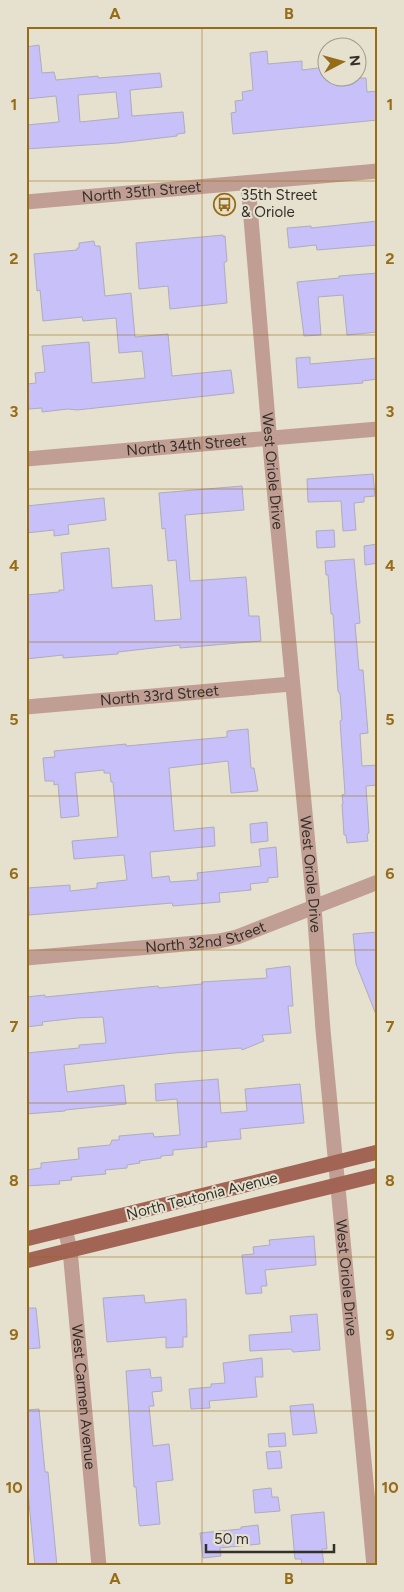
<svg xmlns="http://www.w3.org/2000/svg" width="404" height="1592" font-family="Figtree,sans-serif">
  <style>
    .building { fill: #c7c0f9; stroke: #aeacbe; fill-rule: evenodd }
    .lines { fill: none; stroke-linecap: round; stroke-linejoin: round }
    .minor { stroke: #c19e94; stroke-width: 15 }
    .major { stroke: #a26454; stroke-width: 15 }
    .grid { fill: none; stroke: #966c18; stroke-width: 1; stroke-opacity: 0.55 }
    .labels { text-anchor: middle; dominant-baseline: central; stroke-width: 4; stroke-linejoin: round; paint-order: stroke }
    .street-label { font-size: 15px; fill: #323029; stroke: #e6e1ce }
    .poi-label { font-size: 15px; fill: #323029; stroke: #e6e1ce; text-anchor: start }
    .neatline { fill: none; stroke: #966c18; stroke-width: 2 }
    .grid-label { font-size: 16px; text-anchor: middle; font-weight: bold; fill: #966c18 }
  </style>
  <rect width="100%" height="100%" fill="#e6e1ce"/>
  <g class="building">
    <path d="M39 45 42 73 54 72 56 80 98 76V78L160 73 162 87 130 90 132 116 183 112 185 133 177 134V136L118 143 26 149V125L59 122 56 96 26 99V47ZM116 92 119 118 80 122 78 95Z"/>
    <polygon points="267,51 268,64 302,61 302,70 326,67 326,78 366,78 367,92 378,91 378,120 233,134 231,113 236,112 235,101 243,100 242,92 253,90 250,53"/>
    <polygon points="378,221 378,245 317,250 316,245 289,248 287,228 311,226 311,228"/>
    <polygon points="223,235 223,237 225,236 227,261 224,263 227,303 170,309 168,286 139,289 136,243"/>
    <polygon points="94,241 95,246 100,246 105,296 131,293 135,337 168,334 172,376 231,370 234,393 77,410 68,409 42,412 42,408 29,409 27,384 36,383 35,373 45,372 42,346 89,342 92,383 145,378 142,351 119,353 116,318 83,321 82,317 43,321 40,290 37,291 34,254 77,250 77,248 79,248 79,243"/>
    <polygon points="378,273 378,332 347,335 343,295 318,297 321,335 304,336 297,282 339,278 339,276"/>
    <polygon points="310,357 310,364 378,358 378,379 362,381 363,383 298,388 296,358"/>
    <polygon points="373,474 375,496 364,497 364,502 354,503 356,530 343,531 341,501 308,502 307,479"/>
    <polygon points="242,486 244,510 185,515 190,581 246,577 249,616 259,616 261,641 180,648 180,645 118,652 118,654 90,656 63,658 63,655 26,659 26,595 59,592 59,590 64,590 61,553 109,548 112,588 152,585 155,621 181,619 176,560 168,561 165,528 162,529 159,493"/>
    <polygon points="104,498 106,520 68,525 69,534 54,536 54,530 26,533 26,506"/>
    <polygon points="334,530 335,547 317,548 316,531"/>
    <polygon points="378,544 378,563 365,565 364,546"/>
    <polygon points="354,559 360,623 355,624 359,670 363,670 368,733 360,734 362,766 378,765 378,785 366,786 369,833 367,834 368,841 347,843 346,835 344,835 342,804 343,804 342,795 345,794 340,721 342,720 340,694 338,691 333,614 331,614 328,575 326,575 325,561"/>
    <polygon points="248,729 251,768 254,768 258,791 231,793 228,761 169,768 174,831 214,827 215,846 150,852 152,878 169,876 170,882 198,880 197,873 261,866 259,849 276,847 278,877 268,878 268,882 250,884 251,890 219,893 220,902 173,906 172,903 29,915 27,888 70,885 70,891 97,888 97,883 127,880 124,855 74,859 72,841 118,837 113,782 111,782 110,773 104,773 104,770 75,773 79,816 61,818 58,784 54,785 54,781 45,781 43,758 55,757 54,751 126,744 126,746 227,737 227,731"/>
    <polygon points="267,822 268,841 251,843 250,824"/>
    <polygon points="378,932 378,1017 377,1017 356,964 353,934"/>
    <polygon points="290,966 293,1006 288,1006 291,1033 262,1035 264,1041 242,1050 241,1048 174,1053 64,1065 67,1092 124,1085 126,1104 65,1110 65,1111 26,1114 26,1053 79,1048 79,1045 106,1043 103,1017 77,1018 42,1022 43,1025 26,1027 26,997 45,995 45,997 158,986 159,988 202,984 202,982 267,978 266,969"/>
    <polygon points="218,1079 221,1113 247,1111 245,1089 300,1084 304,1123 240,1129 241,1139 206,1142 207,1147 173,1150 173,1155 161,1156 161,1158 139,1161 140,1163 127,1165 127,1168 105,1170 106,1174 71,1177 72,1180 59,1181 60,1184 26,1186 26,1170 41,1168 41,1163 79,1159 78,1148 110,1145 112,1140 119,1140 119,1136 153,1133 154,1137 180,1135 177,1099 156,1101 155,1084"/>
    <polygon points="314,1236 316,1265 265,1270 267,1286 261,1286 262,1293 246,1294 242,1255 254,1254 253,1247 270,1245 269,1240"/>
    <polygon points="144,1295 145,1303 186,1299 187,1337 183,1337 183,1347 166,1348 166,1337 107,1342 103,1298"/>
    <polygon points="26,1308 36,1308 40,1348 26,1349"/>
    <polygon points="317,1314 320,1350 293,1352 291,1349 250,1351 249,1335 292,1332 290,1316"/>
    <polygon points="262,1358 263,1377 255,1377 257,1397 209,1401 210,1408 191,1409 189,1389 211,1387 211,1384 225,1383 223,1363"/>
    <polygon points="150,1369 151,1378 161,1377 162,1391 152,1392 154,1406 149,1406 153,1446 169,1444 173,1480 156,1482 160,1524 140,1526 139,1524 136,1487 134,1487 126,1371"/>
    <polygon points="313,1404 317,1433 293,1435 290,1406"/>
    <polygon points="39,1409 45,1472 48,1472 57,1566 35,1566 26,1471 26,1410"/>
    <polygon points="285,1433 286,1446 269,1447 268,1434"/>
    <polygon points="280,1451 282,1468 268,1469 266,1452"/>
    <polygon points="271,1488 272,1497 278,1497 280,1511 255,1513 253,1490"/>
    <polygon points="324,1512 327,1549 322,1549 324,1566 302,1566 301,1559 295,1559 291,1515"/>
    <polygon points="258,1525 260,1544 220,1548 221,1556 203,1558 200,1533 241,1529 241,1527"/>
  </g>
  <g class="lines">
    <g class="minor">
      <path id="s1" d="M248 183 271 456 314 907 323 1030 374 1566"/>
      <path id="s2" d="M26 202 378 171"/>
      <path id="s3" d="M26 459 378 429"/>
      <path id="s4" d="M26 707 292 684"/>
      <path id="s5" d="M26 958 219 941 237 937 378 882"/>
      <path id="s6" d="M65 1229 70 1250 99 1566"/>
    </g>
    <g class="major">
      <polyline points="26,1239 378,1152"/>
      <polyline points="26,1261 378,1175"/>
    </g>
  </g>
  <path class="grid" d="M202 26V1566M26 181H378M26 335H378M26 489H378M26 642H378M26 796H378M26 950H378M26 1103H378M26 1257H378M26 1411H378"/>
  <defs>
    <symbol id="bus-ring" viewBox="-11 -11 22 22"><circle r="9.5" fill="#e6e1ce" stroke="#966c18" stroke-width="1.5"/><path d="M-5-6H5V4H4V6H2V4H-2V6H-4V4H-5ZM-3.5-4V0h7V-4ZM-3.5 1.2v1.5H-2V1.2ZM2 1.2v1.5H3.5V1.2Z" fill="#966c18"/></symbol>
  </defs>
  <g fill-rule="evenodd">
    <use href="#bus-ring" x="212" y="192" width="25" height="25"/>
  </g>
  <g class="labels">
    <g class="street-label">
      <text stroke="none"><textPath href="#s2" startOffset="116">North 35th Street</textPath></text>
      <text stroke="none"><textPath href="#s3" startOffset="161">North 34th Street</textPath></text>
      <text stroke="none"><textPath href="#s1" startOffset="289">West Oriole Drive</textPath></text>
      <text stroke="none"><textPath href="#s4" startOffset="134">North 33rd Street</textPath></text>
      <text stroke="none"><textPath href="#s1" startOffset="694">West Oriole Drive</textPath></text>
      <text stroke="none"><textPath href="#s5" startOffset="181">North 32nd Street</textPath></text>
      <text transform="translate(202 1196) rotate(-14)">North Teutonia Avenue</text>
      <text stroke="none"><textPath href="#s1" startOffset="1099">West Oriole Drive</textPath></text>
      <text stroke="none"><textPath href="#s6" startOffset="169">West Carmen Avenue</textPath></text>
    </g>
    <g class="poi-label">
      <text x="241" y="195">35th Street<tspan x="241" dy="17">&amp; Oriole</tspan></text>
    </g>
  </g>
  <rect width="404" height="1592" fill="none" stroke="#e6e1ce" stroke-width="55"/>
  <g transform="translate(342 62) rotate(84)"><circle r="24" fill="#e6e1ce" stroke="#9e9a8c"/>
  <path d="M0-4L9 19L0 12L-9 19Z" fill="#966c18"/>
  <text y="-8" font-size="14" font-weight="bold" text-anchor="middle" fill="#323029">N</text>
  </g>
  <path d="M206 1544v8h128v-8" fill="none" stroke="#323029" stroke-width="2.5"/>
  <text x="214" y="1544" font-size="15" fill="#323029" stroke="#e6e1ce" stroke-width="4" paint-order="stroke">50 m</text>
  <rect x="28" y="28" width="348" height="1536" class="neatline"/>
  <g class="grid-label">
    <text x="115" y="19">A</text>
    <text x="289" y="19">B</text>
    <text x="14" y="110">1</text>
    <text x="390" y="110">1</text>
    <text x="14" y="264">2</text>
    <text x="390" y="264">2</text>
    <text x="14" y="417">3</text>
    <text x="390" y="417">3</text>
    <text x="14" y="571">4</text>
    <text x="390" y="571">4</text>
    <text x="14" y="725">5</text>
    <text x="390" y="725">5</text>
    <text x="14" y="879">6</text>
    <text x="390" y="879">6</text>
    <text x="14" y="1032">7</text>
    <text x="390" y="1032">7</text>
    <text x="14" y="1186">8</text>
    <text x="390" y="1186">8</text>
    <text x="14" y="1340">9</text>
    <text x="390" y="1340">9</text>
    <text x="14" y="1493">10</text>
    <text x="390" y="1493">10</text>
    <text x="115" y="1584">A</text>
    <text x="289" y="1584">B</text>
  </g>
</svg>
